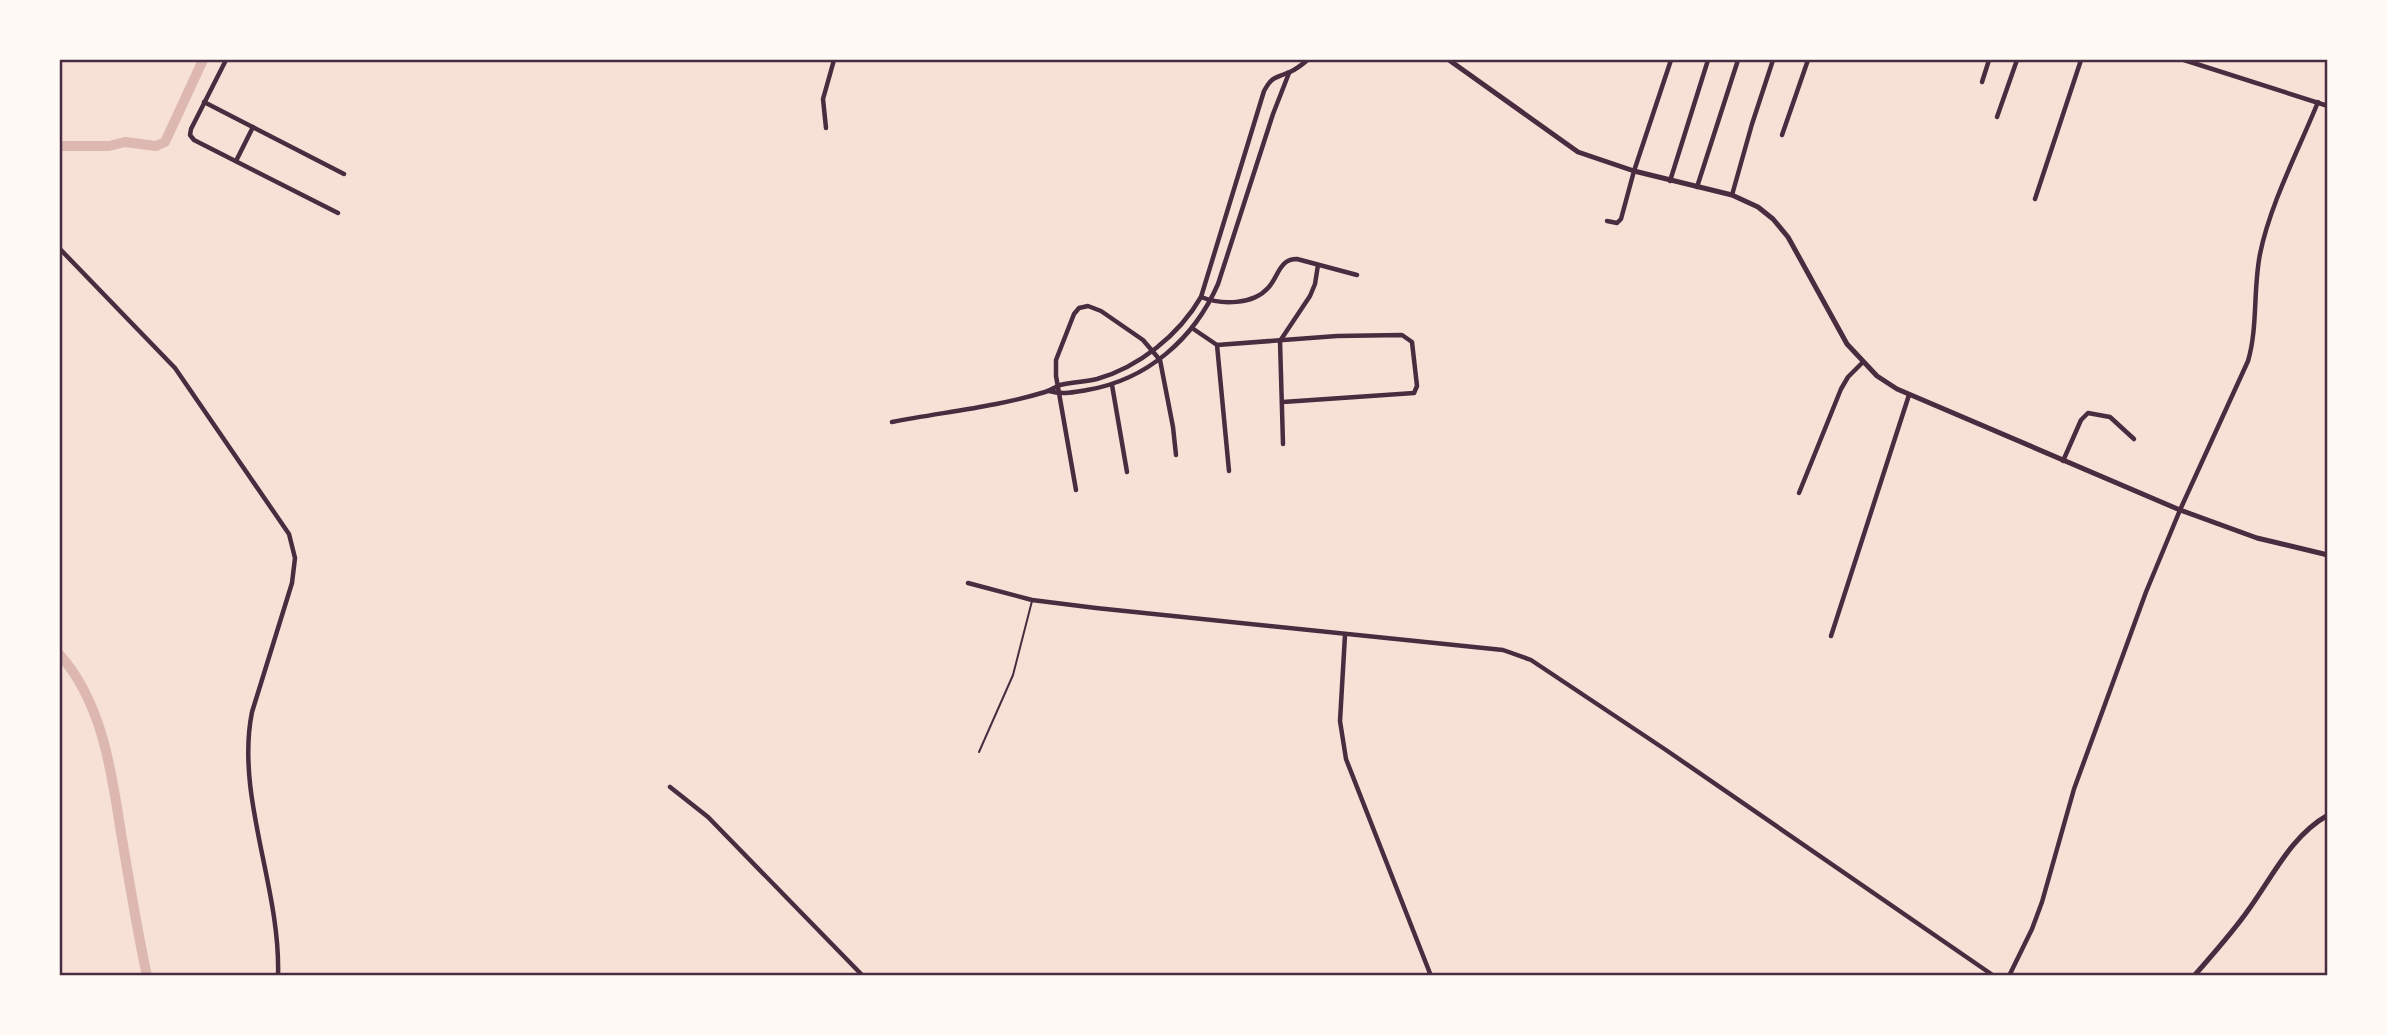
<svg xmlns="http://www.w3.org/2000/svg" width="2387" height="1035" font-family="'Noto Sans',sans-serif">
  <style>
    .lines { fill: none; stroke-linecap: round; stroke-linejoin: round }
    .canal { stroke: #dcb8b0; stroke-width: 10 }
    .service { stroke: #4a2c40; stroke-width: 2 }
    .minor { stroke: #4a2c40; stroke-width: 4.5 }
    .tertiary { stroke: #4a2c40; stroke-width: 5 }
    .neatline { fill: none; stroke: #4a2c40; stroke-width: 2.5 }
  </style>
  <rect width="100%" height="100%" fill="#f7e1d7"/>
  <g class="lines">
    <g class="canal">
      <polyline points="60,146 109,146 125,142 156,146 165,142 203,60"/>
      <path d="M60 655C104 705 112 776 122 839 130 885 137 930 147 976"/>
    </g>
    <polyline class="service" points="979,752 1013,675 1032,601"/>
    <g class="minor">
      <polyline points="226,60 191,129 190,135 194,140 338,213"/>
      <polyline points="2184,60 2328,106"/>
      <polyline points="1982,82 1989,60"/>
      <polyline points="204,102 344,174"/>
      <polyline points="1997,117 2017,60"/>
      <polyline points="826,128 823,99 834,60"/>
      <polyline points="1782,135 1808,60"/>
      <polyline points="236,161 253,127"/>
      <polyline points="1670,181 1708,60"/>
      <polyline points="1697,187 1738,60"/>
      <polyline points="1732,195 1752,124 1773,60"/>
      <polyline points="2035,199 2081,60"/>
      <polyline points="1607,221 1617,223 1621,219 1634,171 1671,60"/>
      <path d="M60 249 175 368 289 534 295 558 292 583 252 712C235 796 281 888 278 976"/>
      <path d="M1201 297C1221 305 1253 305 1268 288 1279 276 1279 259 1297 259L1357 275"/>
      <polyline points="1192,328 1217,345 1229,471"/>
      <polyline points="1217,345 1337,336 1402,335 1412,342 1417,386 1414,393 1283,402"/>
      <polyline points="1112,385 1127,472"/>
      <path d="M1049 391C1063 395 1074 392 1087 390 1147 380 1194 339 1218 284L1273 114 1289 73"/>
      <path d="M892 422C943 412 996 407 1045 392 1051 390 1055 387 1060 385 1072 382 1085 382 1097 379 1139 367 1179 335 1201 297L1264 91C1272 77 1273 79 1287 73 1295 71 1302 64 1308 60"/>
      <polyline points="1283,444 1280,341 1310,296 1315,284 1318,265"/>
      <polyline points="2063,461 2081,420 2088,413 2110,417 2134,439"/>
      <polyline points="1076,490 1056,376 1056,360 1074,314 1079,308 1088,306 1101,311 1143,340 1160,360 1173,427 1176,455"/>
      <polyline points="1799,493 1841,389 1848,377 1863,362"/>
      <polyline points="968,583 1032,600 1096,608 1503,650 1531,660 1666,750 1994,976"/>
      <polyline points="1345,635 1340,721 1346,759 1431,976"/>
      <polyline points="1831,636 1909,395"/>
      <polyline points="670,787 708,817 863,976"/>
      <path d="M2010 974 2032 929 2042 902 2074 789 2146 592 2180 510 2248 361C2258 327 2253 289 2260 254 2270 204 2299 149 2318 102"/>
    </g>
    <g class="tertiary">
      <polyline points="1449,60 1578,152 1634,171 1732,195 1758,207 1773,219 1788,237 1847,344 1877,376 1897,389 2180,510 2257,538 2328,555"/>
      <polyline points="2008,976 2023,976"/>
      <path d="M2194 976C2213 954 2233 932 2249 909 2273 876 2291 836 2328 815"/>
    </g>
  </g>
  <rect width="2387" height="1035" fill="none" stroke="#fffaf5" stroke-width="122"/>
  <rect x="61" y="61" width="2265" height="913" class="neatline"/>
</svg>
